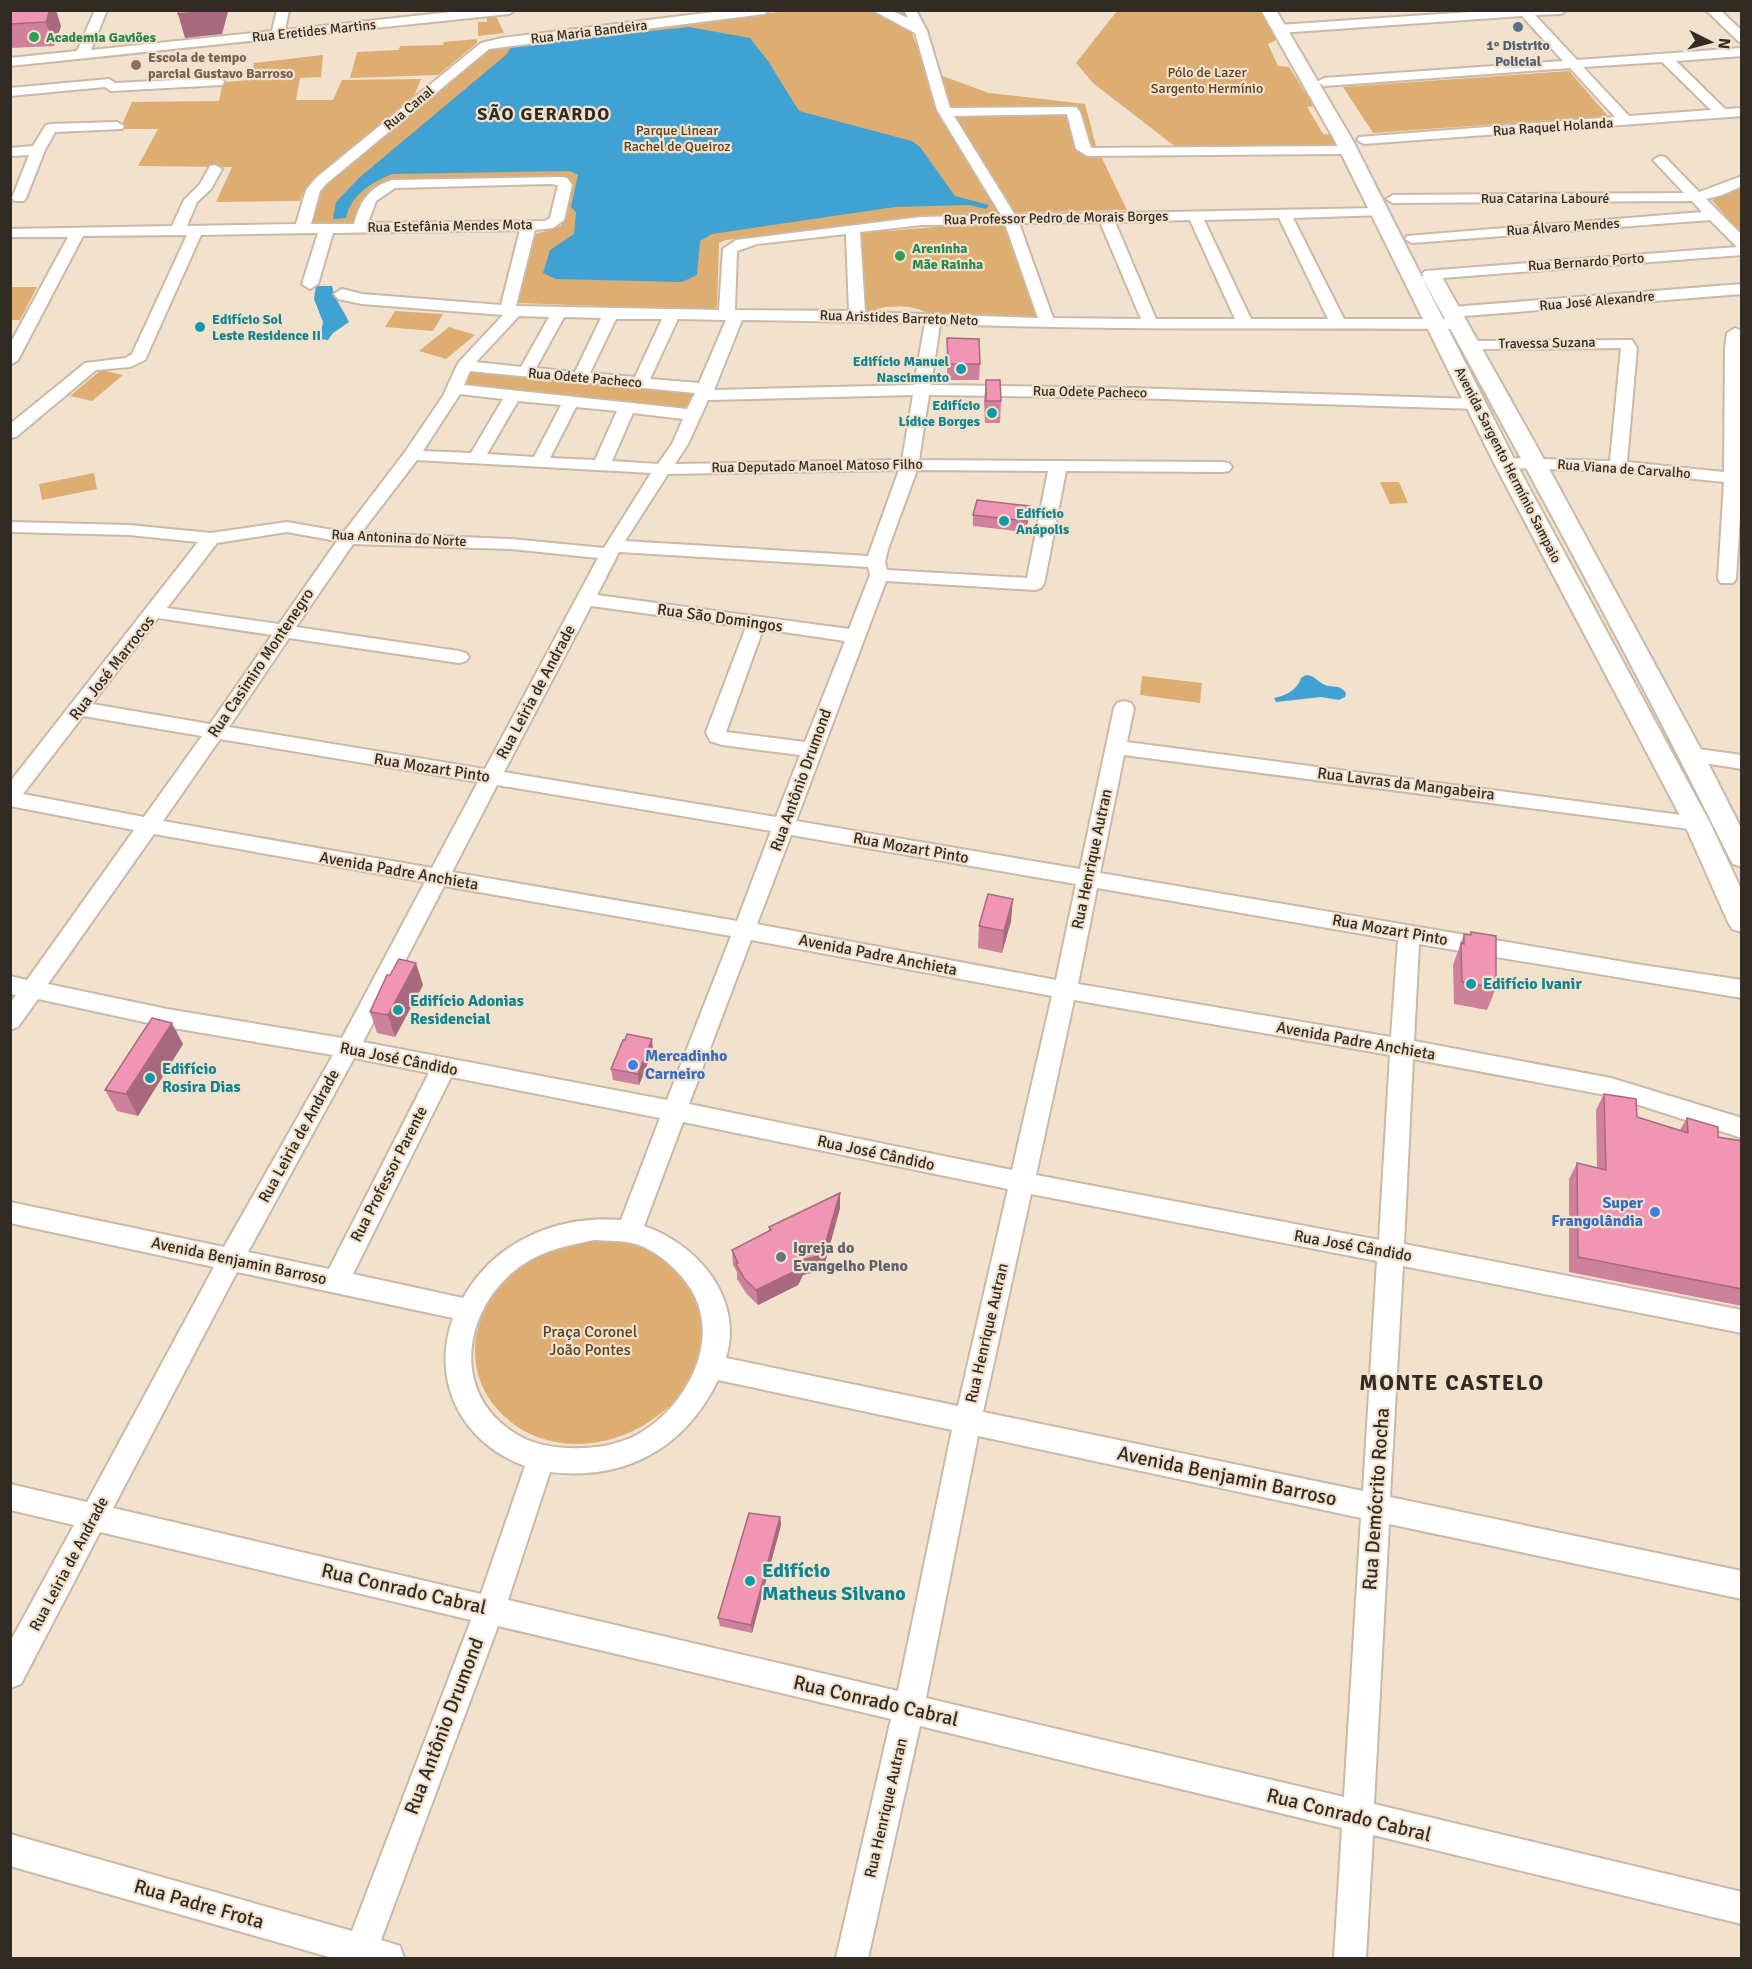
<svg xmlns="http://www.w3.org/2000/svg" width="1752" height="1969" font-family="Signika,sans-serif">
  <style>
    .green { fill: #dead71 }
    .water { fill: #40a2d2 }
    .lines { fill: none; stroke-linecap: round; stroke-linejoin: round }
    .minor-casing { stroke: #c9b9a6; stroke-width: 4 }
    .major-casing { stroke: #c9b9a6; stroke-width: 4 }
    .minor { fill: #fff; fill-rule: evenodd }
    .major { fill: #fff; fill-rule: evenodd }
    .wall { fill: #ce819b }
    .shaded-wall { fill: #a8697e }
    .building { fill: #f096b4; stroke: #a8697e; stroke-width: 1.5 }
    .service-dot { fill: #5c6f8a; stroke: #f2e1cd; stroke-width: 2 }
    .leisure-dot { fill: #2e9e5b; stroke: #f2e1cd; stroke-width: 2 }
    .education-dot { fill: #8d6e63; stroke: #f2e1cd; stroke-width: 2 }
    .culture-dot { fill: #0f9aa8; stroke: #f2e1cd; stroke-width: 2 }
    .shop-dot { fill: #3f7fe0; stroke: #f2e1cd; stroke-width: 2 }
    .worship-dot { fill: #6b7280; stroke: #f2e1cd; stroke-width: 2 }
    .labels { text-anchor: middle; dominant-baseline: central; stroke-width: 4.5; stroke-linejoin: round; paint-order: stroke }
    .far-street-label { font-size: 14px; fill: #312b23; stroke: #f2e1cd }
    .far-leisure-label { font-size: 14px; font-weight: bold; fill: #27864d; stroke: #f2e1cd; text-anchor: start }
    .far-service-label { font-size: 14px; font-weight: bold; fill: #4e5e75; stroke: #f2e1cd }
    .far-education-label { font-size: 14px; font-weight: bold; fill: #785e54; stroke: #f2e1cd; text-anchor: start }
    .far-park-label { font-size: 14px; fill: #584020; stroke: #f2e1cd }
    .far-culture-label { font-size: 14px; font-weight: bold; fill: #0d838f; stroke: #f2e1cd; text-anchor: start }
    .street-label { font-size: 16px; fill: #312b23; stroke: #f2e1cd }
    .culture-label { font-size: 16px; font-weight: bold; fill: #0d838f; stroke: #f2e1cd; text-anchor: start }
    .shop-label { font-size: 16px; font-weight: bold; fill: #366cbe; stroke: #f2e1cd; text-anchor: start }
    .worship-label { font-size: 16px; font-weight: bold; fill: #5b616d; stroke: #f2e1cd; text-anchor: start }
    .park-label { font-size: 16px; fill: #584020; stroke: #f2e1cd }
    .far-district-label { font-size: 18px; font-weight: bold; letter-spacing: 1.5px; fill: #312b23; stroke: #f2e1cd }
    .near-street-label { font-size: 20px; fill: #312b23; stroke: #f2e1cd }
    .near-culture-label { font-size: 20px; font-weight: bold; fill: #0d838f; stroke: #f2e1cd; text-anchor: start }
    .district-label { font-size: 22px; font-weight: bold; letter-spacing: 1.5px; fill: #312b23; stroke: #f2e1cd }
  </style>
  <rect width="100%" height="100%" fill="#f2e1cd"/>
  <g class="green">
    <path d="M796 10 903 11 926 70 989 93 1085 104 1096 146 1127 210 931 215 726 240 719 243 717 307 707 310 518 303 536 234 561 226 570 181 564 178 390 180C366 185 360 201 353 223L311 222 320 194 326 184 490 48 538 40Z"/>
    <polygon points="1117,11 1261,11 1276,40 1268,44 1278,66 1289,67 1314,106 1307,107 1323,134 1332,135 1337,143 1332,148 1177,148 1093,83 1076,63"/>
    <polygon points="496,16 504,33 478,36 478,22 487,22 487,17"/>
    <polygon points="477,39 477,43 438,75 350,78 357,52 399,50 400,46 443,45 444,42"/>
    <polygon points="323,55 321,77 300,78 296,100 333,100 342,80 421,79 413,99 305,188 300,201 216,202 232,167 138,166 158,129 120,129 132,102 219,101 223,82 251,80 254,63"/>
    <polygon points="1569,71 1608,116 1373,133 1343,87"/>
    <polygon points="1741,186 1741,234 1712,200"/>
    <path d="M1003 221 1039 316 1037 318 925 312C914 306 899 306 886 307 875 308 873 315 863 308L859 232 883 227 887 231 935 227 943 222Z"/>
    <polygon points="11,287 37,287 20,320 11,320"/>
    <polygon points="395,311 443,314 433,331 385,327"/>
    <polygon points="449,327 475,335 446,359 419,351"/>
    <polygon points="101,370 123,375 92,401 70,396"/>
    <polygon points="478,370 692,392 696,394 688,409 464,385 469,371"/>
    <polygon points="94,473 97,489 42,500 39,484"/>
    <polygon points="1380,482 1399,482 1408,503 1390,504"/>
    <polygon points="1142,676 1202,683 1200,703 1140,695"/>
    <path d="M599 1240C634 1242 665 1252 685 1281 741 1360 656 1446 574 1444 544 1443 518 1432 498 1410 457 1364 475 1304 519 1267 541 1249 572 1242 599 1240Z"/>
  </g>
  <g class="water">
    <path d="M689 27 750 38 768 61 799 111 912 141 920 147 955 196 989 205 986 209 969 205 895 207 712 234 700 241 697 275 682 282 556 279 543 273 550 250 574 234 576 212 571 207 578 175 570 171 392 174C370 183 351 195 346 218L333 219 336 202 360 177 507 54 512 45H525Z"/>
    <path d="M316 286H332C335 301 343 309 349 322L333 333 328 340 320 339 323 322 314 299Z"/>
    <path d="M1306 675C1315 676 1316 680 1323 684 1332 689 1339 683 1346 693L1345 697 1339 700 1321 697 1276 702 1274 698C1286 696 1298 689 1301 678Z"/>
  </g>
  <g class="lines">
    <defs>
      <g id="minor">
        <polygon points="95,10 107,10 91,50 272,31 277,10 289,10 285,30 469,10 515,10 509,14 10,66 10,58 77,51"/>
        <path d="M730 10H770L764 14 489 49 326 184 320 191 311 224H354C360 201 370 186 393 180L562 177 567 178 572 185 564 220 553 228 535 230 516 306 719 310 723 249 736 240 921 217 1001 215 937 110 915 33 872 10H890L908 18 904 10H916L927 31 950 108 1076 107 1080 112 1091 148 1348 146 1355 150 1348 154 1088 156 1076 149 1067 114 954 116 1015 215 1379 208 1384 209 1386 212 1384 215 1293 218 1344 319H1459L1467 324 1459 329C1286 328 1114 330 940 324L931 385 1131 388 1476 399 1484 404 1476 409 1131 398 929 395 919 460 1223 462 1229 463 1232 467 1229 471 1223 472 1066 471 1044 584 1041 588 1035 590 886 581 796 821 1080 869 1114 708 1117 703 1124 701 1131 703 1134 708 1127 742 1704 818 1707 823 1704 828 1697 830 1124 755 1100 873 1642 965 1742 980V998L1419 944 1414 1041 1611 1078 1742 1118V1138L1611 1096 1413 1059 1404 1244 1742 1310V1333L1403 1266 1390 1497 1742 1571V1599L1389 1524 1374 1804 1742 1892V1924L1373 1835 1366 1958H1334L1342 1828 920 1726 868 1958H836L891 1719 498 1626 381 1940 400 1946 404 1958H333L10 1866V1834L352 1931 471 1620 100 1532 21 1684 10 1688V1642L74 1525 10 1510V1484L87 1502 214 1267 10 1223V1202L224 1247 333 1055 167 1027 38 999 18 1027 10 1030V1003L16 995 10 994V976L27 980 134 830 10 806V782L198 542 129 535 10 532V522L129 525 211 533 287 522 344 532 405 452 443 396 458 363 503 315 362 304 338 299 334 294 342 289 362 294 501 305 520 230 333 233 318 284 310 289 302 284 318 233 201 235 145 360 130 367 96 370 16 437 10 438V424L85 363 126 358 132 354 187 235 83 236 18 360 10 365V344L68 237H10V229L172 226 184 200 200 184 210 166 215 165 222 169 211 189 197 202 187 226 296 224 306 190 316 178 481 43 502 38ZM550 184 558 185 550 218 545 221 368 223 376 201 395 188ZM1279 218 1328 319H1251L1204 220ZM1190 220 1235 319H1156L1115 222ZM1100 222 1141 319 1053 318 1019 223ZM1005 224 1038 318 865 312 860 232 921 225ZM846 234 849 311 735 310 737 251 757 244ZM519 316 549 317 521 367 476 362ZM564 317 601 318 575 372 536 368ZM616 319H662L635 377 590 373ZM678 319 726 320 699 383 650 379ZM742 320 925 323 914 385 714 390ZM470 371 695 393 687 409 464 385ZM460 394 503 399 471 453 423 451ZM913 395 902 460 675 464 688 444 708 400ZM518 401 561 405 534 457 487 454ZM576 407 617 411 595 460 550 458ZM633 413 683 419 672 444 658 464 612 461ZM417 460 651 473 604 548 511 539 361 533ZM899 470 868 556 625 541 668 474ZM917 470 1048 471 1027 578 887 570 885 562 888 549ZM287 532 337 541 279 624 167 608 217 543ZM353 544 511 549 598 558 485 769 229 727 289 638 459 663 466 661 469 657 466 653 459 651 296 627ZM619 552 868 567 870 575 849 629 597 595ZM591 606 746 627 706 732 710 741 722 745 800 755 776 817 504 772ZM158 618 272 635 210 724 92 704ZM763 629 845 641 805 742 726 732ZM83 716 202 736 144 817 23 794ZM220 739 478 782 432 868 163 821ZM497 785 771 831 737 921 452 872ZM154 834 425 882 342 1038 167 1009 48 984ZM791 835 1076 884 1056 980 757 924ZM444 886 731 936 667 1100 363 1042ZM1097 888 1398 940 1391 1037 1078 984ZM751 940 1052 996 1012 1170 689 1104ZM1074 1000 1390 1055 1379 1240 1036 1175ZM354 1058 429 1073 329 1269 248 1252ZM451 1077 660 1118 621 1220C557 1215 495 1241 463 1298L353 1274ZM683 1122 1008 1189 958 1406 726 1358C744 1298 697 1244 644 1226ZM1031 1194 1377 1261 1363 1491 983 1412ZM594 1240C609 1241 625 1240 639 1245 657 1252 673 1265 685 1281 727 1333 688 1408 635 1436 614 1446 591 1449 568 1448 541 1447 519 1440 499 1421 450 1376 471 1300 522 1265 544 1250 569 1245 594 1240ZM237 1272 453 1318C430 1382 462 1443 525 1466L481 1594 113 1508ZM718 1380 952 1430 898 1691 508 1600 550 1472C626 1481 685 1448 718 1380ZM978 1436 1361 1518 1344 1797 926 1698Z"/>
        <path d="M1499 10H1567L1561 14 1535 15 1577 60 1742 48V56L1676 61 1725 109 1742 108V116L1364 144 1357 140 1359 137 1615 117 1570 68 1324 86 1317 82 1324 78 1563 61 1522 16 1279 33 1273 29 1279 25ZM1662 62 1711 110 1629 116 1583 67Z"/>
        <polygon points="1706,10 1720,10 1742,31 1742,42 1738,41"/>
        <polygon points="217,78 222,79 224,82 222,85 111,91 105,87 10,96 10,88 109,79 115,83"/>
        <polygon points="117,122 124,126 122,129 55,132 45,150 26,198 24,201 14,201 12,198 29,155 10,156 10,148 33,146 46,125 51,124"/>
        <polygon points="1660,156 1665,157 1699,192 1742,176 1742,186 1722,195 1706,199 1742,235 1742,255 1430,279 1422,274 1425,271 1737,247 1710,220 1412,243 1405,239 1407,236 1702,212 1692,201 1393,203 1386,199 1393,195 1684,193 1653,160"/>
        <polygon points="1742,284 1742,294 1452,317 1444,312 1452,307"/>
        <polygon points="1735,328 1742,331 1742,484 1736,579 1733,583 1721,583 1718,579 1724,482 1618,471 1505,468 1499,467 1496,463 1499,459 1505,458 1610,461 1621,348 1470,349 1462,344 1464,341 1632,340 1637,348 1627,462 1724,472 1725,348 1727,333"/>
        <polygon points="1691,748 1742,755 1742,769 1684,760 1681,755 1684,750"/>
      </g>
      <g id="major">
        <polygon points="1261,10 1276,10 1353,141 1516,463 1710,823 1742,891 1742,932 1732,929 1728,922 1684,823 1494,463 1335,141"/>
        <path d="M1432 271 1439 273 1442 277 1541 454 1704 755 1742 830V867L1733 864 1729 857C1632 661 1527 469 1422 277L1425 273Z"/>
      </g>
    </defs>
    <use href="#minor" class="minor-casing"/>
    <use href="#major" class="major-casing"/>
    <use href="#minor" class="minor"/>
    <use href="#major" class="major"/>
  </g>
  <g class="wall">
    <polygon points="10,10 61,26 54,46 10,48"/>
    <polygon points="947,338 980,364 979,380 947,380"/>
    <polygon points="986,380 1001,401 1000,423 985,423 984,401"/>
    <polygon points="973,515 1029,517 1025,532 973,526"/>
    <polygon points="1011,921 1002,953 978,948 979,926"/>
    <polygon points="1471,932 1496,988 1487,1010 1454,1004 1453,965 1464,934 1470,935"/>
    <polygon points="423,985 395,1037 377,1033 370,1012"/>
    <polygon points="183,1044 138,1116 117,1111 105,1090"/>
    <polygon points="653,1050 639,1085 613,1080 611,1069"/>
    <polygon points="1604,1094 1637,1117 1680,1130 1687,1118 1718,1137 1742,1141 1742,1306 1569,1272 1569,1179 1577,1163 1597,1168 1596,1110"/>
    <polygon points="840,1208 823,1270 803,1275 798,1285 758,1305 746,1293 737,1279 737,1272 733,1265 732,1250 769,1231 769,1227"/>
    <polygon points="780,1517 781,1525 752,1633 720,1626 718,1618"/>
  </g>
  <g class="shaded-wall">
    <polygon points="50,10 56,10 61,26 54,46 46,22"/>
    <polygon points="214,10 227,10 228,12 222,34 185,38 178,14"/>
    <polygon points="1030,506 1029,517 1025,532 1026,521"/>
    <polygon points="1013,899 1011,921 1002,953 1004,931"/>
    <polygon points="416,963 423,985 395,1037 388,1015"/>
    <polygon points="172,1023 183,1044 138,1116 126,1094"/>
    <polygon points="652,1039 653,1050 639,1085 638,1074"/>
    <polygon points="840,1193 840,1208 823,1270 803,1275 798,1285 758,1305 756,1290 802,1260"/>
    <polygon points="780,1517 781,1525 752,1633 751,1625"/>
  </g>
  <g class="building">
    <polygon points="10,10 50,10 46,22 10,24"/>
    <polygon points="179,10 214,10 178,14"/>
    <polygon points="947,338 979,339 980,364 948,364"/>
    <polygon points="986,380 1000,380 1001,401 986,401"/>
    <polygon points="977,500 1030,506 1026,521 973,515"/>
    <polygon points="988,894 1013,899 1004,931 979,926"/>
    <polygon points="1471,932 1496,936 1496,988 1462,982 1461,943 1464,944 1464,934 1471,935"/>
    <polygon points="399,959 416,963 388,1015 370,1012 387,975 390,975"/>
    <polygon points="152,1018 172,1023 126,1094 105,1090"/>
    <polygon points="627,1034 652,1039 638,1074 611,1069 623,1040 625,1040"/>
    <polygon points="1604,1094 1636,1099 1637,1117 1688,1133 1687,1118 1718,1127 1718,1137 1742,1141 1742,1289 1578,1257 1577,1163 1606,1170"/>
    <polygon points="840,1193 822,1255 802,1260 797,1270 756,1290 744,1278 736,1264 738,1263 732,1250 771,1230 769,1227"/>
    <polygon points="749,1513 780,1517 751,1625 718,1618"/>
  </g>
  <circle class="service-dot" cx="1518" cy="27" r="6"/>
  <g class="leisure-dot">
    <circle cx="34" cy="37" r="6"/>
    <circle cx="900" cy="256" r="6"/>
  </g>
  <circle class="education-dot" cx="136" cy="65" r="6"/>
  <g class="culture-dot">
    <circle cx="200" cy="327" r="6"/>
    <circle cx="961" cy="369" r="6"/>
    <circle cx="992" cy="413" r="6"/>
    <circle cx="1004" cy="521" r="6"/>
    <circle cx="1471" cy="984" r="6"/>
    <circle cx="398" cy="1010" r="6"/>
    <circle cx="150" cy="1078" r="6"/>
    <circle cx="750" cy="1581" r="6"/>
  </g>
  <g class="shop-dot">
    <circle cx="633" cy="1065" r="6"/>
    <circle cx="1655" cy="1212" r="6"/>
  </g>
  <circle class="worship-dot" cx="781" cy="1257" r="6"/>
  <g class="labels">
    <g class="far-street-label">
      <text transform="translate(314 31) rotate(-6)">Rua Eretides Martins</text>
      <text transform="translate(589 32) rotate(-7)">Rua Maria Bandeira</text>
      <text transform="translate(409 108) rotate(-40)">Rua Canal</text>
      <text transform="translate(1553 127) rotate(-4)">Rua Raquel Holanda</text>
      <text x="1545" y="198">Rua Catarina Labouré</text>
      <text transform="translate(1056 218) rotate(-1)">Rua Professor Pedro de Morais Borges</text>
      <text transform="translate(450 226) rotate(-1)">Rua Estefânia Mendes Mota</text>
      <text transform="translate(1563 227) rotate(-4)">Rua Álvaro Mendes</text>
      <text transform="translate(1586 262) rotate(-4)">Rua Bernardo Porto</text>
      <text transform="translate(1597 301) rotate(-5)">Rua José Alexandre</text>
      <text transform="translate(899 318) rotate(2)">Rua Aristides Barreto Neto</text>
      <text transform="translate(1547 343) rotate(-1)">Travessa Suzana</text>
      <text transform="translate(585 378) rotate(5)">Rua Odete Pacheco</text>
      <text transform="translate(1090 392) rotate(1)">Rua Odete Pacheco</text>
      <text transform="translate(1508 465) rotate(63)">Avenida Sargento Hermínio Sampaio</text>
      <text transform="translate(817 466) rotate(-1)">Rua Deputado Manoel Matoso Filho</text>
      <text transform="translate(1624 469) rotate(4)">Rua Viana de Carvalho</text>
      <text transform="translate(399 538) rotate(3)">Rua Antonina do Norte</text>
    </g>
    <g class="far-leisure-label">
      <text x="46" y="37">Academia Gaviões</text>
      <text x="912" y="248">Areninha<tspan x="912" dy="16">Mãe Rainha</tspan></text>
    </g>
    <g class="far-service-label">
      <text x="1518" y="45">1° Distrito<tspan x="1518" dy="16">Policial</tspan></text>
    </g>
    <g class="far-education-label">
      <text x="148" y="57">Escola de tempo<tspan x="148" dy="16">parcial Gustavo Barroso</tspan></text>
    </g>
    <g class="far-park-label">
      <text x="1207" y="72">Pólo de Lazer<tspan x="1207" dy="16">Sargento Hermínio</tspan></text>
      <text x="677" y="130">Parque Linear<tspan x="677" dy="16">Rachel de Queiroz</tspan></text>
    </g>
    <g class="far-culture-label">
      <text x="212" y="319">Edifício Sol<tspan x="212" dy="16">Leste Residence II</tspan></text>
      <text x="949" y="361" text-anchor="end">Edifício Manuel<tspan x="949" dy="16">Nascimento</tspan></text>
      <text x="980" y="405" text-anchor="end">Edifício<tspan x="980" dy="16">Lídice Borges</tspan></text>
      <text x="1016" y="513">Edifício<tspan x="1016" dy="16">Anápolis</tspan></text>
    </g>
    <g class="street-label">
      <text transform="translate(720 618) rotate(8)">Rua São Domingos</text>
      <text transform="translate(261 663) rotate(-56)">Rua Casimiro Montenegro</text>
      <text transform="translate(112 668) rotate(-52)">Rua José Marrocos</text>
      <text transform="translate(536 692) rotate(-62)">Rua Leiria de Andrade</text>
      <text transform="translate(432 768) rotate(9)">Rua Mozart Pinto</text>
      <text transform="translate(801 780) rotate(-70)">Rua Antônio Drumond</text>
      <text transform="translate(1406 784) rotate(7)">Rua Lavras da Mangabeira</text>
      <text transform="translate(911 848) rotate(10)">Rua Mozart Pinto</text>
      <text transform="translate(1092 859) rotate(-78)">Rua Henrique Autran</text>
      <text transform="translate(399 871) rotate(10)">Avenida Padre Anchieta</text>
      <text transform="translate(1390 930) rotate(10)">Rua Mozart Pinto</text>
      <text transform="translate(878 955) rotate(11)">Avenida Padre Anchieta</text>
      <text transform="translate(1356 1041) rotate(10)">Avenida Padre Anchieta</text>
      <text transform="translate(399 1059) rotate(11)">Rua José Cândido</text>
      <text transform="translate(299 1136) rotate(-61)">Rua Leiria de Andrade</text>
      <text transform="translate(876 1153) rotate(12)">Rua José Cândido</text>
      <text transform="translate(389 1174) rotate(-63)">Rua Professor Parente</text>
      <text transform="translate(1353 1246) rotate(10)">Rua José Cândido</text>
      <text transform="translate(239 1261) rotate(12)">Avenida Benjamin Barroso</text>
      <text transform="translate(987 1333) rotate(-77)">Rua Henrique Autran</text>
      <text transform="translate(69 1564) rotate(-62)">Rua Leiria de Andrade</text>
      <text transform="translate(886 1808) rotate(-77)">Rua Henrique Autran</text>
    </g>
    <g class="culture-label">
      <text x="1483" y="984">Edifício Ivanir</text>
      <text x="410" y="1001">Edifício Adonias<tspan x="410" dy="18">Residencial</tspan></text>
      <text x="162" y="1069">Edifício<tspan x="162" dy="18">Rosira Dias</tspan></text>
    </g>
    <g class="shop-label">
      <text x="645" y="1056">Mercadinho<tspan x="645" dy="18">Carneiro</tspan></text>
      <text x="1643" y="1203" text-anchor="end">Super<tspan x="1643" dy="18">Frangolândia</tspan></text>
    </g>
    <g class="worship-label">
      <text x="793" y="1248">Igreja do<tspan x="793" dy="18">Evangelho Pleno</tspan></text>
    </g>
    <g class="park-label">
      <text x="590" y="1332">Praça Coronel<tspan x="590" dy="18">João Pontes</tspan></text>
    </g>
    <g class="far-district-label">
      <text x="544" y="114">SÃO GERARDO</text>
    </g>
    <g class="near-street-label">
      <text transform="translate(1227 1476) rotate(12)">Avenida Benjamin Barroso</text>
      <text transform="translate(1376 1499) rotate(-86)">Rua Demócrito Rocha</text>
      <text transform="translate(404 1589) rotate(13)">Rua Conrado Cabral</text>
      <text transform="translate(876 1701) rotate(13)">Rua Conrado Cabral</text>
      <text transform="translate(444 1726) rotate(-69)">Rua Antônio Drumond</text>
      <text transform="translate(1349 1815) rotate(14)">Rua Conrado Cabral</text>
      <text transform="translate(199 1904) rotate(16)">Rua Padre Frota</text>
    </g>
    <g class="near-culture-label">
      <text x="762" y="1570">Edifício<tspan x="762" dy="23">Matheus Silvano</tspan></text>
    </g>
    <g class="district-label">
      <text x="1452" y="1382">MONTE CASTELO</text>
    </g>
  </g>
  <rect width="1752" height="1969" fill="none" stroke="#312b23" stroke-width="24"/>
  <g transform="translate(1710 42) rotate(96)" stroke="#f2e1cd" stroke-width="4.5" paint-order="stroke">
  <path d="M0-4.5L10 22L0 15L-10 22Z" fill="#312b23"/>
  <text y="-9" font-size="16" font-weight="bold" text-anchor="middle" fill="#312b23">N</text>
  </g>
</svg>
